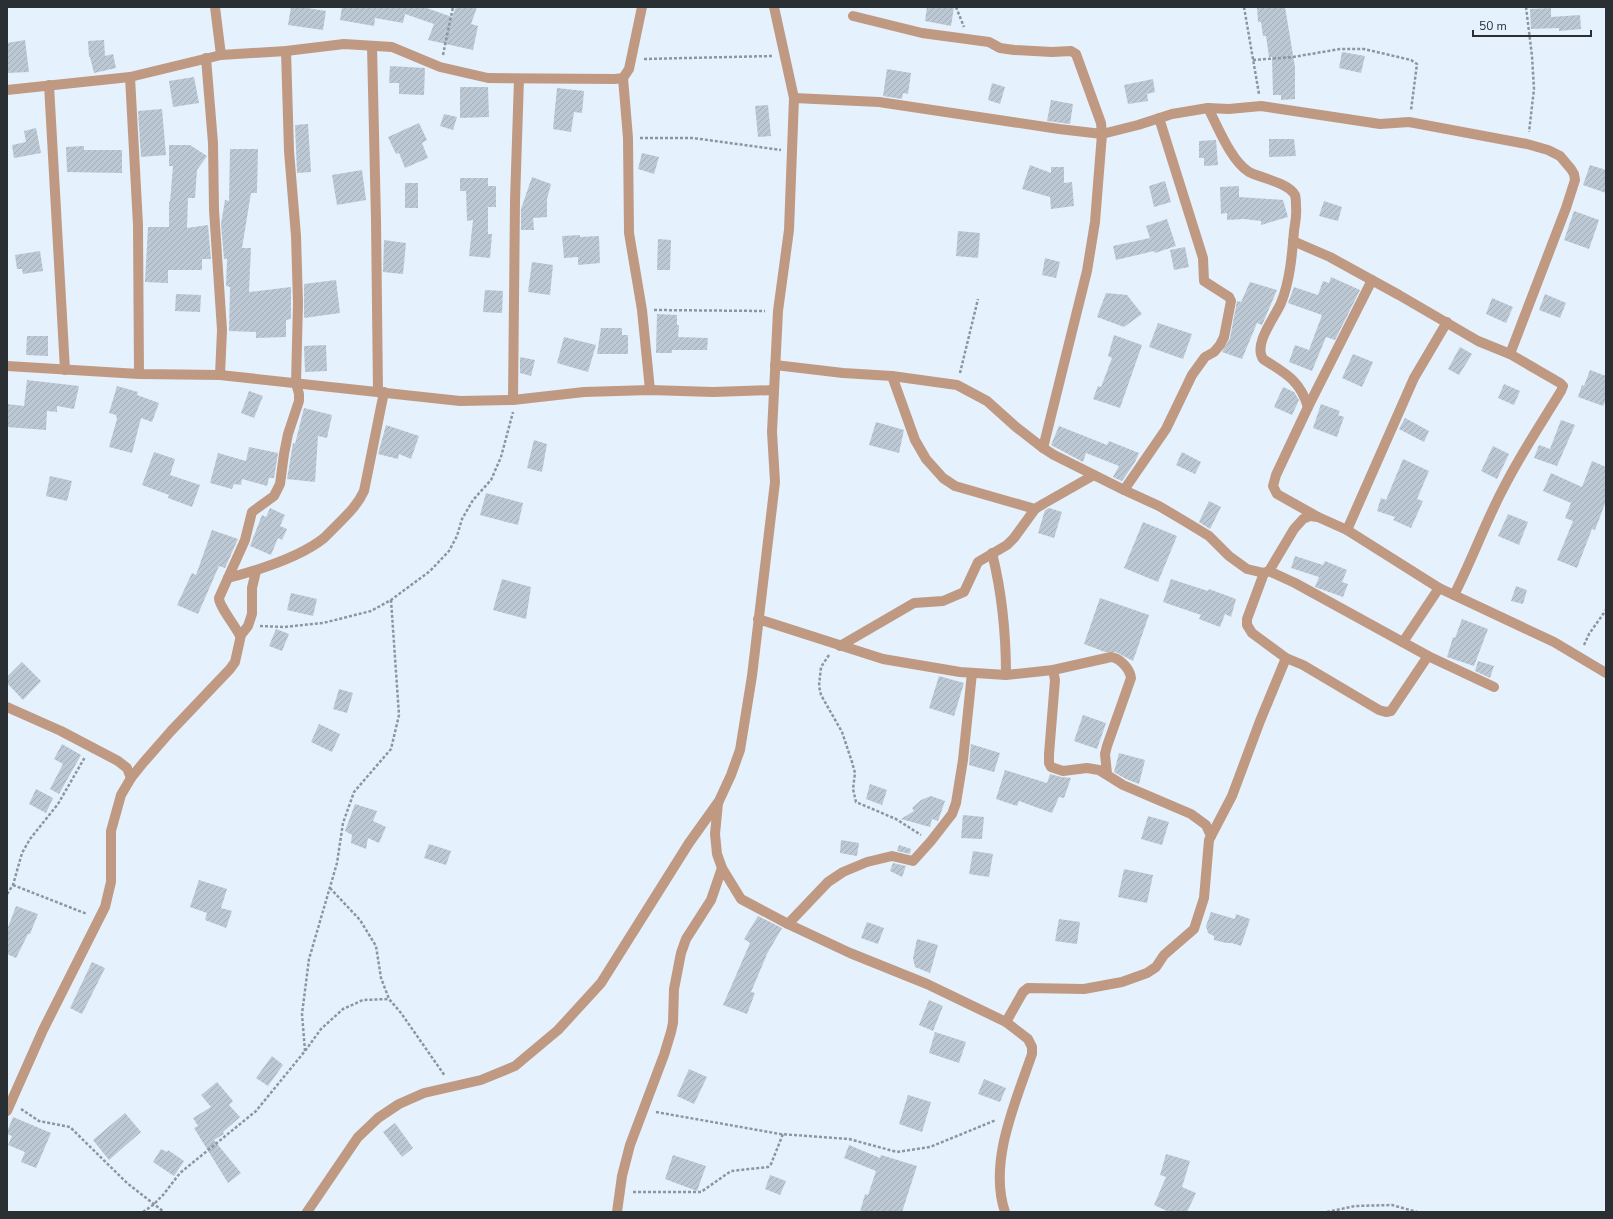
<svg xmlns="http://www.w3.org/2000/svg" width="1613" height="1219" font-family="'Nunito Sans',sans-serif">
  <style>
    .building { fill: url(#building-hatch) }
    .lines { fill: none; stroke-linecap: round; stroke-linejoin: round }
    .path { stroke: #8d969f; stroke-width: 2.5; stroke-dasharray: 3 2; stroke-linecap: butt }
    .minor { stroke: #c09982; stroke-width: 10 }
  </style>
  <defs>
    <pattern id="building-hatch" width="6" height="6" patternUnits="userSpaceOnUse"><rect width="6" height="6" fill="#bcc9d5"/><path d="M-1 1l2-2M0 6l6-6M5 7l2-2" fill="none" stroke="#a2adb7"/></pattern>
  </defs>
  <rect width="100%" height="100%" fill="#e5f2fe"/>
  <g class="building">
    <polygon points="291,7 301,7 326,11 323,30 288,25"/>
    <polygon points="342,7 424,7 452,17 456,7 477,7 471,24 478,26 473,50 428,40 434,24 405,14 403,23 375,18 374,26 340,20"/>
    <polygon points="927,7 954,7 951,26 925,21"/>
    <polygon points="1257,7 1285,7 1295,67 1295,99 1281,100 1281,95 1273,95 1272,57 1269,57 1266,36 1263,36 1261,22 1258,22"/>
    <polygon points="1551,8 1551,17 1580,15 1581,29 1559,31 1559,28 1531,29 1530,9"/>
    <polygon points="25,40 29,72 7,73 7,43"/>
    <polygon points="104,40 105,56 113,54 116,68 94,73 90,57 89,57 88,41"/>
    <polygon points="1342,52 1365,56 1361,73 1339,68"/>
    <polygon points="390,66 425,68 424,95 399,94 399,83 389,83"/>
    <polygon points="887,69 911,73 908,94 903,93 902,99 883,96"/>
    <polygon points="194,77 199,103 173,107 169,81"/>
    <polygon points="1153,79 1155,92 1147,94 1148,101 1128,104 1124,85"/>
    <polygon points="992,83 1005,87 1000,104 988,100"/>
    <polygon points="460,87 488,87 489,117 460,118"/>
    <polygon points="557,88 584,91 582,113 574,112 571,132 553,129"/>
    <polygon points="1051,100 1073,104 1070,124 1047,121"/>
    <polygon points="768,105 771,136 758,137 755,106"/>
    <polygon points="162,109 166,155 141,157 138,111"/>
    <polygon points="444,114 457,117 453,130 440,126"/>
    <polygon points="419,123 427,140 422,143 428,158 405,168 399,153 396,154 388,137"/>
    <polygon points="308,124 311,172 297,173 295,125"/>
    <polygon points="36,128 41,153 14,158 12,145 26,142 24,131"/>
    <polygon points="1269,139 1294,139 1296,156 1269,157"/>
    <polygon points="1216,140 1218,165 1204,166 1204,158 1199,158 1199,141"/>
    <polygon points="169,145 190,145 207,156 197,170 195,198 188,198 187,228 208,225 211,259 202,259 202,270 168,270 168,283 145,282 148,227 169,227 169,202 170,202 173,166 169,166"/>
    <polygon points="84,146 84,150 122,150 122,173 67,172 66,147"/>
    <polygon points="230,149 258,149 257,193 251,193 242,248 251,248 249,292 291,287 291,319 286,320 286,337 256,338 256,332 229,331 230,287 226,286 227,259 224,259 221,224 225,200 229,201"/>
    <polygon points="642,153 659,157 654,174 638,169"/>
    <polygon points="1030,165 1051,173 1051,167 1064,167 1064,183 1072,182 1074,206 1051,209 1050,197 1022,189"/>
    <polygon points="1590,165 1606,170 1606,193 1583,185"/>
    <polygon points="362,170 366,200 337,205 332,175"/>
    <polygon points="532,177 551,184 547,199 547,217 533,218 534,230 521,230 521,209"/>
    <polygon points="460,178 488,178 488,186 496,186 496,207 488,207 488,234 492,234 490,258 469,256 473,220 467,221 466,191 460,191"/>
    <polygon points="1165,181 1171,202 1154,207 1149,186"/>
    <rect x="405" y="183" width="13" height="25"/>
    <polygon points="1239,186 1239,197 1283,200 1288,217 1261,225 1261,221 1244,219 1227,220 1227,213 1221,214 1220,187"/>
    <polygon points="1324,201 1342,207 1338,221 1319,216"/>
    <polygon points="1574,211 1599,220 1589,249 1564,240"/>
    <polygon points="1167,219 1176,246 1155,253 1154,251 1116,260 1113,246 1150,238 1146,226"/>
    <polygon points="958,231 980,233 978,258 956,256"/>
    <polygon points="580,235 580,237 599,236 600,263 578,265 578,257 564,258 562,236"/>
    <polygon points="658,239 671,240 670,270 657,270"/>
    <polygon points="384,240 406,243 403,274 383,272"/>
    <polygon points="1185,247 1189,267 1174,270 1170,250"/>
    <polygon points="40,251 43,271 23,274 22,269 17,269 15,255"/>
    <polygon points="1045,258 1060,262 1056,278 1042,275"/>
    <polygon points="532,262 553,265 550,295 528,292"/>
    <polygon points="1331,277 1360,290 1335,340 1326,337 1312,371 1289,362 1295,345 1309,350 1322,315 1288,303 1294,287 1318,295 1323,281 1329,283"/>
    <polygon points="336,280 340,313 304,318 304,284"/>
    <polygon points="1250,282 1277,290 1262,325 1257,323 1242,359 1222,352 1230,338 1237,301 1241,302"/>
    <polygon points="485,290 503,291 502,313 483,312"/>
    <polygon points="1106,293 1127,295 1142,314 1124,327 1097,317"/>
    <polygon points="176,294 201,295 200,312 175,311"/>
    <polygon points="1545,294 1566,303 1560,318 1539,310"/>
    <polygon points="1492,298 1513,307 1506,323 1486,314"/>
    <polygon points="657,314 677,315 677,325 679,325 678,337 708,338 707,350 672,350 672,353 656,353"/>
    <polygon points="1158,323 1192,334 1183,359 1149,347"/>
    <polygon points="601,328 622,328 622,335 628,335 628,354 597,354"/>
    <polygon points="1114,335 1142,345 1120,408 1093,399 1098,386 1101,387 1112,358 1108,356"/>
    <polygon points="27,336 48,336 48,356 26,355"/>
    <polygon points="564,337 596,345 588,372 557,363"/>
    <polygon points="326,345 327,371 305,372 304,346"/>
    <polygon points="1460,347 1472,354 1459,375 1448,369"/>
    <polygon points="1353,354 1373,362 1362,387 1342,378"/>
    <polygon points="520,357 535,360 531,376 520,373"/>
    <polygon points="1590,370 1606,376 1606,400 1603,406 1578,397 1582,385 1584,386"/>
    <polygon points="27,380 79,386 74,409 57,406 57,412 47,411 46,430 7,427 7,404 24,406"/>
    <polygon points="1504,384 1520,391 1514,405 1498,398"/>
    <polygon points="117,386 138,392 137,395 159,403 152,422 141,418 132,453 109,447 117,419 116,415 109,413"/>
    <polygon points="1283,387 1294,392 1299,400 1292,415 1274,407"/>
    <polygon points="249,391 263,396 254,418 241,413"/>
    <polygon points="1321,404 1340,411 1338,415 1344,417 1337,437 1313,428"/>
    <polygon points="304,408 332,415 327,438 318,436 315,482 287,479 293,443 295,444"/>
    <polygon points="1405,418 1429,431 1424,442 1399,429"/>
    <polygon points="1561,420 1575,425 1557,466 1534,458 1539,445 1550,449"/>
    <polygon points="876,422 904,430 899,453 869,445"/>
    <polygon points="386,425 419,436 411,459 399,454 398,459 378,454"/>
    <polygon points="1059,426 1107,445 1109,441 1139,453 1135,462 1122,481 1117,479 1113,477 1119,466 1086,453 1083,462 1051,445"/>
    <polygon points="534,440 547,444 542,472 527,468"/>
    <polygon points="1493,446 1509,454 1497,479 1481,471"/>
    <polygon points="249,447 278,453 274,478 269,478 267,486 242,479 241,485 234,484 232,489 210,483 218,453 246,461"/>
    <polygon points="154,452 175,459 170,475 200,485 192,507 168,498 169,495 142,485"/>
    <polygon points="1182,452 1201,462 1195,474 1176,465"/>
    <polygon points="1403,459 1429,471 1417,499 1423,501 1411,528 1393,520 1395,517 1377,511 1381,498 1386,500"/>
    <polygon points="1592,461 1606,467 1606,501 1595,530 1592,529 1577,568 1557,560 1573,521 1565,518 1571,503 1543,491 1551,473 1582,487"/>
    <polygon points="50,476 72,481 67,501 46,496"/>
    <polygon points="486,493 523,503 518,525 480,515"/>
    <polygon points="1209,501 1221,507 1210,529 1199,522"/>
    <polygon points="270,508 285,515 280,526 287,529 282,540 278,538 271,555 250,546 262,515 266,517"/>
    <polygon points="1049,508 1062,512 1054,538 1038,533 1045,510"/>
    <polygon points="1508,514 1528,522 1519,545 1498,536"/>
    <polygon points="1143,522 1177,536 1158,582 1124,568"/>
    <polygon points="212,530 238,539 225,568 219,566 198,614 177,605 192,573 196,575"/>
    <polygon points="1295,556 1323,565 1325,561 1347,570 1342,582 1348,584 1343,597 1315,587 1319,577 1291,568"/>
    <polygon points="502,579 531,587 526,619 493,610"/>
    <polygon points="1171,579 1208,591 1209,589 1236,599 1231,617 1225,614 1220,627 1199,619 1201,615 1163,602"/>
    <polygon points="1516,586 1527,590 1523,604 1511,601"/>
    <polygon points="291,593 317,599 313,616 287,610"/>
    <polygon points="1100,598 1149,615 1133,661 1116,652 1105,652 1084,644"/>
    <polygon points="1462,619 1488,629 1474,666 1447,657 1453,637 1455,638"/>
    <polygon points="276,629 289,634 282,651 269,646"/>
    <polygon points="1478,661 1494,666 1490,678 1475,671"/>
    <polygon points="22,662 41,681 23,700 7,683 7,677"/>
    <polygon points="939,676 964,683 954,716 929,708"/>
    <polygon points="339,689 353,693 347,713 333,709"/>
    <polygon points="1083,715 1106,723 1097,749 1074,741"/>
    <polygon points="319,724 340,734 332,752 311,742"/>
    <polygon points="62,744 81,755 59,794 50,789 63,764 54,759"/>
    <polygon points="971,744 1000,753 994,772 969,765"/>
    <polygon points="1119,753 1145,760 1139,784 1126,779 1114,772"/>
    <polygon points="1005,770 1047,783 1050,774 1061,777 1071,778 1064,798 1059,797 1052,813 1019,801 1017,806 996,799"/>
    <polygon points="870,784 887,790 882,805 866,799"/>
    <polygon points="36,789 53,798 46,813 29,804"/>
    <polygon points="931,796 945,801 938,821 932,819 930,827 901,819 914,811 912,808 921,800"/>
    <polygon points="355,804 377,811 373,821 386,827 379,843 368,838 366,849 351,843 352,835 345,831"/>
    <polygon points="963,815 984,817 982,839 961,838"/>
    <polygon points="1148,816 1169,822 1162,845 1141,839"/>
    <polygon points="841,840 859,843 857,856 840,853"/>
    <polygon points="429,844 451,851 446,865 424,858"/>
    <polygon points="899,845 911,849 910,854 897,851"/>
    <polygon points="973,851 993,854 989,877 969,874"/>
    <polygon points="893,863 906,866 902,877 890,871"/>
    <polygon points="1124,869 1153,875 1147,903 1118,897"/>
    <polygon points="199,880 227,889 221,908 232,911 226,928 205,920 207,913 190,907"/>
    <polygon points="16,906 38,914 30,934 28,934 16,958 7,954 7,930"/>
    <polygon points="1211,912 1235,919 1236,914 1250,919 1241,946 1232,943 1226,943 1214,940 1214,936 1208,933 1206,926"/>
    <polygon points="758,916 782,928 767,954 751,992 755,993 747,1014 723,1005 750,943 744,939"/>
    <polygon points="1059,919 1080,922 1077,944 1055,941"/>
    <polygon points="867,922 884,928 878,944 861,938"/>
    <polygon points="917,939 938,945 930,973 915,967 913,958"/>
    <polygon points="92,962 105,968 82,1014 70,1008"/>
    <polygon points="929,1000 943,1006 933,1031 919,1025"/>
    <polygon points="935,1032 966,1042 959,1063 929,1053"/>
    <polygon points="272,1056 283,1065 268,1086 256,1078"/>
    <polygon points="689,1069 707,1077 694,1104 677,1096"/>
    <polygon points="984,1079 1006,1088 1000,1102 978,1094"/>
    <polygon points="217,1082 233,1101 229,1105 240,1117 223,1132 224,1134 214,1140 241,1173 228,1183 194,1128 198,1126 193,1118 211,1107 201,1095"/>
    <polygon points="908,1095 931,1102 922,1132 899,1124"/>
    <polygon points="125,1113 141,1132 109,1160 93,1140"/>
    <polygon points="13,1117 51,1133 36,1168 21,1162 25,1152 8,1145 12,1136 7,1134 7,1132"/>
    <polygon points="395,1123 413,1148 402,1157 383,1132"/>
    <polygon points="849,1145 880,1158 881,1155 917,1166 902,1212 860,1212 865,1194 868,1195 876,1171 844,1158"/>
    <polygon points="161,1149 167,1152 168,1150 184,1161 174,1176 153,1162"/>
    <polygon points="1166,1154 1190,1161 1182,1187 1196,1193 1187,1212 1169,1212 1154,1205 1166,1177 1160,1175"/>
    <polygon points="673,1155 706,1166 697,1191 665,1179"/>
    <polygon points="770,1175 786,1181 780,1195 765,1189"/>
  </g>
  <g class="lines">
    <g class="path">
      <polyline points="956,7 964,27"/>
      <polyline points="1244,7 1259,94"/>
      <polyline points="1526,7 1532,56 1534,89 1529,132"/>
      <polyline points="443,55 453,7"/>
      <polyline points="644,59 773,56"/>
      <polyline points="1253,60 1293,57 1340,49 1364,49 1411,60 1417,64 1411,110"/>
      <polyline points="640,138 693,138 781,150"/>
      <polyline points="654,310 765,311"/>
      <polyline points="960,373 978,299"/>
      <polyline points="260,626 284,627 323,623 371,611 391,600 430,571 449,551 457,536 462,519 473,500 491,480 501,457 513,412"/>
      <polyline points="1584,645 1589,634 1606,610"/>
      <polyline points="829,655 821,667 819,686 821,695 842,732 852,762 855,773 853,789 856,802 896,819 921,835"/>
      <polyline points="13,885 87,914"/>
      <polyline points="330,888 360,920 376,946 381,978 389,999 401,1013 445,1076"/>
      <polyline points="7,894 13,885 22,853 30,839 58,804 85,757"/>
      <polyline points="305,1051 302,1014 309,959 337,863 343,823 354,792 391,749 399,715 391,600"/>
      <polyline points="21,1109 39,1121 70,1127 127,1183 164,1212"/>
      <polyline points="656,1112 780,1134 849,1139 897,1152 930,1147 996,1120"/>
      <polyline points="633,1192 701,1192 731,1171 768,1167 771,1164 783,1134"/>
      <polyline points="143,1212 153,1205 163,1195 180,1173 256,1111 305,1051 321,1029 343,1009 363,1000 389,999"/>
      <polyline points="1327,1212 1355,1206 1392,1205 1417,1212"/>
    </g>
    <g class="minor">
      <polyline points="215,7 221,55"/>
      <polyline points="853,16 922,33 989,42 1000,48 1014,50 1052,52 1071,51 1076,54 1101,123 1102,134 1095,222 1087,271 1043,448"/>
      <polyline points="372,46 376,220 378,391"/>
      <polyline points="206,58 213,143 214,210 222,330 220,375"/>
      <polyline points="130,77 138,225 139,374"/>
      <polyline points="623,78 628,138 629,233 642,310 650,390"/>
      <polyline points="49,85 65,370"/>
      <polyline points="7,90 130,77 221,55 286,51 344,44 392,47 440,67 488,78 615,79 623,78 629,69 642,7"/>
      <polyline points="794,98 879,102 1059,129 1102,134 1138,125 1172,114 1208,108 1229,109 1261,106 1380,124 1409,122 1527,144 1548,150 1560,156 1571,169 1574,174 1575,180 1566,208 1510,354"/>
      <path d="M1208 108C1218 127 1231 161 1249 172 1261 178 1289 183 1295 195 1296 198 1296 204 1296 207 1297 215 1295 223 1294 231 1292 255 1290 281 1281 303 1275 317 1253 344 1263 359 1285 373 1300 380 1308 407"/>
      <path d="M1293 241 1330 257 1399 295 1478 341 1510 354 1560 383 1563 386 1561 391C1541 424 1520 455 1503 489 1485 523 1472 560 1454 595"/>
      <polyline points="775,365 843,373 892,376 957,385 987,401 1016,427 1043,448 1054,455 1124,490 1159,506 1186,522 1209,536 1229,556 1247,569 1264,573 1269,571 1294,529 1303,519 1310,516 1318,517 1347,530 1439,588 1554,642 1606,673"/>
      <polyline points="7,366 139,374 220,375 460,401 513,400 584,392 650,390 713,392 774,390"/>
      <polyline points="892,376 915,440 926,459 943,478 955,486 1035,509"/>
      <polyline points="513,400 515,201 519,79"/>
      <polyline points="1124,490 1166,429 1192,375 1205,357 1214,352 1220,345 1224,337 1231,301 1229,297 1204,281 1203,258 1159,118"/>
      <polyline points="1318,517 1277,494 1273,486 1276,475 1308,407 1372,280"/>
      <polyline points="1347,530 1414,378 1447,322"/>
      <path d="M992 553C1002 593 1006 634 1006 675"/>
      <polyline points="1269,571 1295,583 1428,656 1494,687"/>
      <polyline points="1264,573 1247,619 1247,625 1252,633 1286,658 1303,665 1379,710 1386,712 1391,711 1428,656"/>
      <path d="M228 578C259 570 299 558 324 538 329 533 334 528 339 523 349 513 358 504 364 491L384 392"/>
      <path d="M758 619 883 659 960 672 1006 675 1053 670 1111 657C1120 658 1130 669 1131 678L1107 746 1105 754 1107 774"/>
      <path d="M240 636C236 627 219 606 219 598L245 540 252 512 274 496 280 484 284 454 288 434 299 401V394L296 383 298 303 296 236 289 151 286 51"/>
      <polyline points="1403,642 1439,588"/>
      <polyline points="840,646 914,603 943,601 964,592 978,562 1007,545 1014,538 1035,509 1043,504 1094,475"/>
      <polyline points="1053,670 1055,680 1049,754 1049,763 1051,767 1063,771 1087,768 1099,770 1123,785 1191,814 1206,825 1211,836"/>
      <polyline points="7,707 61,731 118,761 127,768 131,778"/>
      <path d="M718 803 715 834 717 854 722 868 741 899 788 924 850 953 927 984 1006 1022 1028 1039 1032 1047V1054C1016 1101 988 1162 1005 1212"/>
      <polyline points="788,924 828,882 843,872 867,862 892,856 913,861 931,841 952,814 956,803 963,760 972,673"/>
      <polyline points="1006,1022 1023,992 1028,988 1084,989 1122,982 1147,973 1156,967 1164,955 1194,929 1204,898 1209,840 1232,796 1260,721 1286,658"/>
      <polyline points="7,1111 43,1030 105,907 111,882 111,831 121,795 131,778 143,763 171,731 230,669 235,662 241,635 248,626 252,614 252,588 256,571"/>
      <polyline points="307,1212 358,1137 378,1118 399,1104 424,1093 481,1080 515,1066 558,1030 601,983 689,843 719,801 731,775 740,750 752,676 775,482 772,432 778,311 789,230 794,98 774,7"/>
      <polyline points="617,1212 622,1176 630,1145 664,1055 671,1032 673,1023 674,989 681,953 686,939 711,900 722,868"/>
    </g>
  </g>
  <rect width="1613" height="1219" fill="none" stroke="#2a2f34" stroke-width="16"/>
  <path d="M1473 30v6h118v-6" fill="none" stroke="#2a2f34" stroke-width="2"/>
  <text x="1479" y="30" font-size="12" fill="#2a2f34" stroke="#e5f2fe" stroke-width="3" paint-order="stroke">50 m</text>
</svg>
